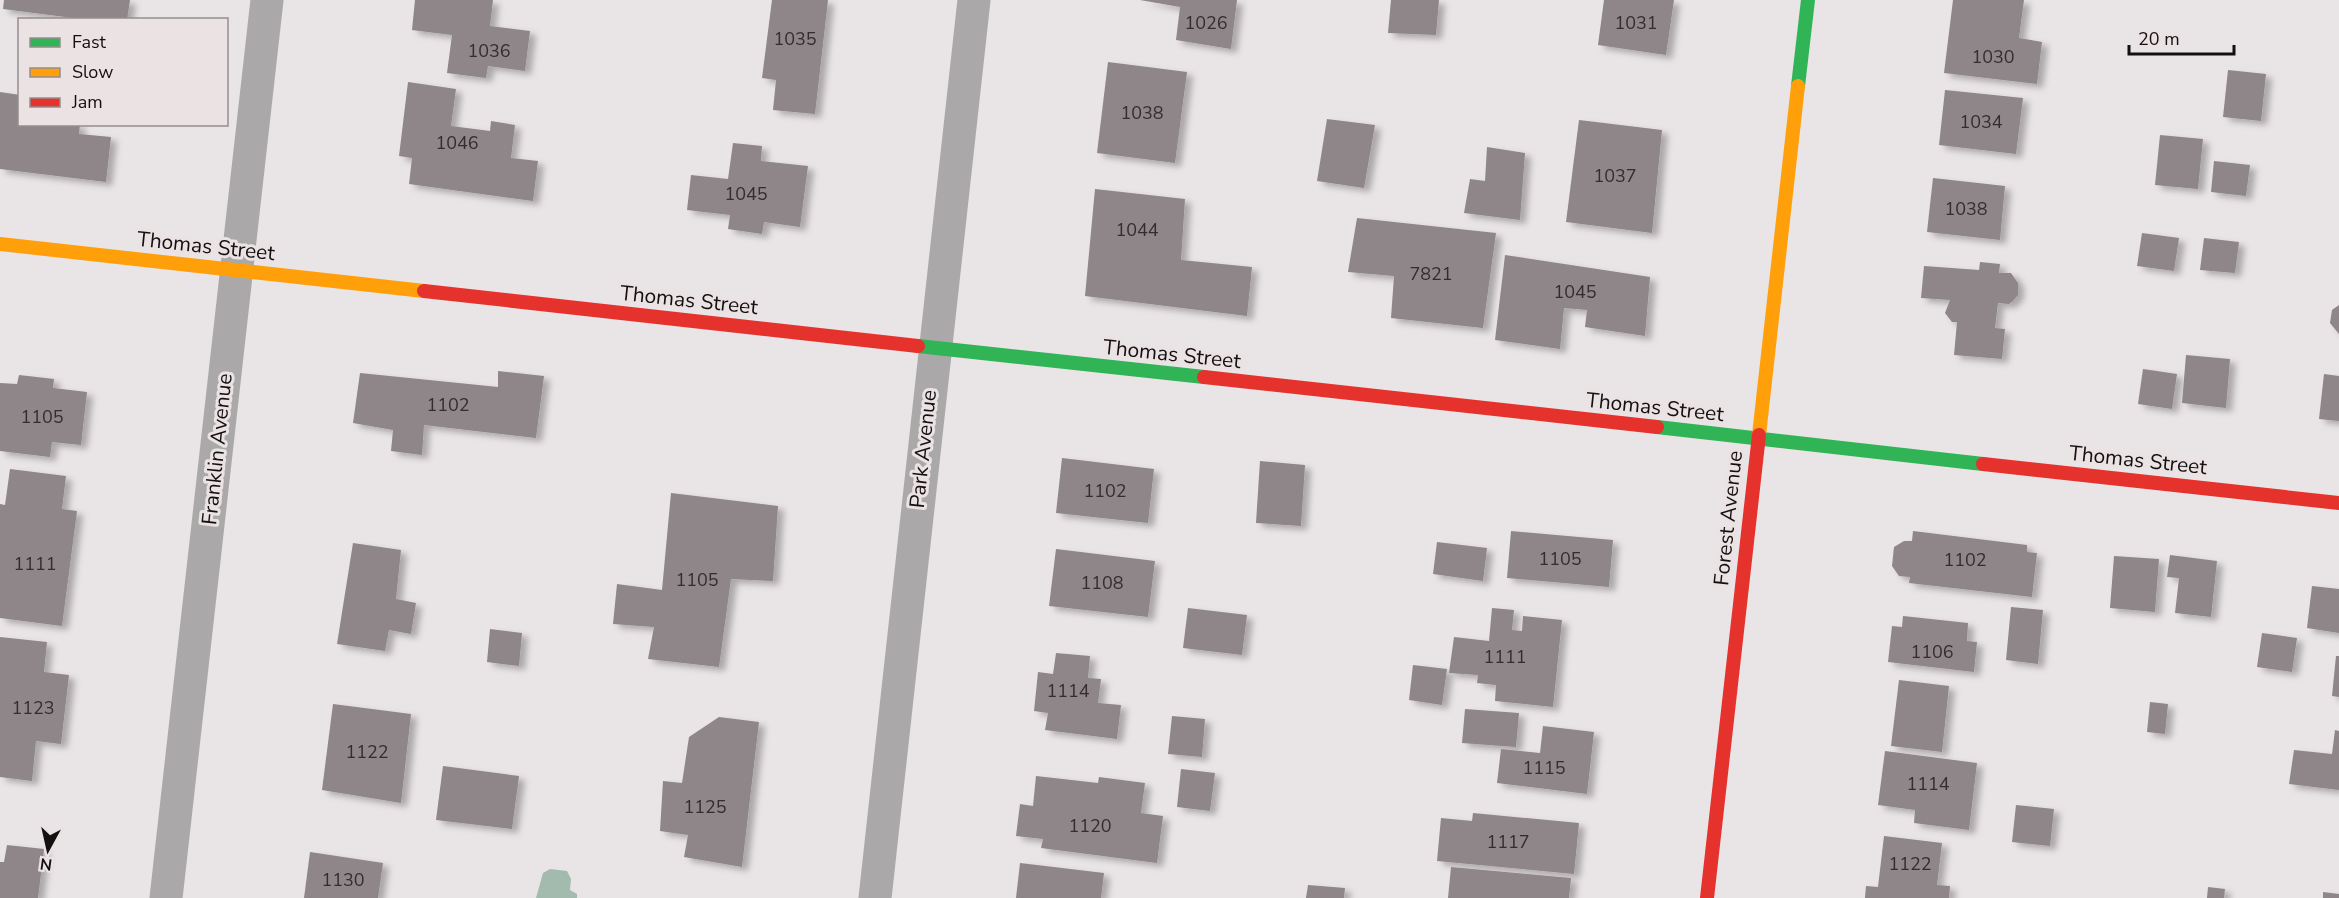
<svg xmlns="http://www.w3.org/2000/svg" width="2339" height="898" font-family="'Nunito Sans',sans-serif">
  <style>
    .water { fill: #a3baaf }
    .building { fill: #8e8688; filter: url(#shadow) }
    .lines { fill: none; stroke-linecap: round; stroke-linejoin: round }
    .street { stroke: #aaa8a9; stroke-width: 33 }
    .fast { stroke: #30b455; stroke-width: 14 }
    .slow { stroke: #ff9f0a; stroke-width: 14 }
    .jam { stroke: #e5322d; stroke-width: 14 }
    .labels { text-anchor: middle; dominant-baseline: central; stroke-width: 6; stroke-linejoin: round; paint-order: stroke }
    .number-label { font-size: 18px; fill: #322e2e }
    .street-label { font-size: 21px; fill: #131010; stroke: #ebe2e4 }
  </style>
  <defs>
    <filter id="shadow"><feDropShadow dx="6" dy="4" stdDeviation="3" flood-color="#0004"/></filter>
  </defs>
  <rect width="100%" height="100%" fill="#e9e4e5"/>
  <polygon class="water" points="550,869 567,871 571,879 570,890 577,894 577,898 536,898 543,873"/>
  <g class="building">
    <polygon points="4,0 130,0 127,20 89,20 3,9"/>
    <polygon points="415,0 493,0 490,26 530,31 525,71 488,66 486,78 447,73 452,35 412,30"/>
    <polygon points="772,0 828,0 815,114 773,110 776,80 762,78"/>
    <polygon points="1140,0 1237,0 1231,49 1176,40 1180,7"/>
    <polygon points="1391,0 1439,0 1436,35 1388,33"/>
    <polygon points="1604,0 1674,0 1666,55 1598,45"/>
    <polygon points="1953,0 2024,0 2019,38 2042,42 2037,84 1944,73"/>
    <polygon points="1108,62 1187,72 1175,163 1097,153"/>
    <polygon points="2228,70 2266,74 2261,121 2223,117"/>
    <polygon points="408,82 456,89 451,126 490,131 491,121 515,125 511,158 538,161 533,201 409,184 412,158 399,156"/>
    <polygon points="1945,90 2023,98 2016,154 1939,145"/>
    <polygon points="0,92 20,95 20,124 80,124 79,134 111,137 106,182 0,169"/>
    <polygon points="1327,119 1375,125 1364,188 1317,181"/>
    <polygon points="1579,120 1662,130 1652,233 1566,222"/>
    <polygon points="2160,135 2203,139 2198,189 2155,185"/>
    <polygon points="733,143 762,146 761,161 808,166 800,227 764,222 762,234 728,229 730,215 687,210 691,175 728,179"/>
    <polygon points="1487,147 1525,153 1520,220 1464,213 1470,179 1485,181"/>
    <polygon points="2214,161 2250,165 2246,196 2211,192"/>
    <polygon points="1933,178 2005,186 2000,240 1927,232"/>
    <polygon points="1095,189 1185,199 1181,260 1252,267 1247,316 1085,296"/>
    <polygon points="1357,218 1496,233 1483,328 1391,318 1394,276 1348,272"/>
    <polygon points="2142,233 2179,238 2174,271 2137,266"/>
    <polygon points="2204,238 2239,242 2235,273 2200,270"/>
    <polygon points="1505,255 1650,277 1645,336 1585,327 1587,310 1564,308 1560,349 1495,340"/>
    <polygon points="1980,262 2000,264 1999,273 2011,273 2018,283 2018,295 2013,301 2009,304 1998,303 1995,328 2005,329 2002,359 1954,355 1957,322 1952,322 1945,313 1950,300 1921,298 1924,266 1979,270"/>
    <polygon points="2339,305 2339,334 2330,323 2332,310"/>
    <polygon points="2186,355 2230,359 2226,408 2182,403"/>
    <polygon points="2143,369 2177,374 2172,409 2138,404"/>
    <polygon points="498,371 544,376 536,438 424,425 422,455 391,451 393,430 353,423 360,373 498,387"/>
    <polygon points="2324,374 2339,376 2339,421 2319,419"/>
    <polygon points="19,375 54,379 53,388 87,392 81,445 52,442 50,457 0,451 0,383 17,384"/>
    <polygon points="1062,458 1154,469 1148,523 1056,513"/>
    <polygon points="1260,461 1305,465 1301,526 1256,523"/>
    <polygon points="10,469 66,476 62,509 77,511 62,626 0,618 0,504 5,505"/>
    <polygon points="671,493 778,506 773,581 731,579 719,667 648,659 654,627 613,624 617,584 662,590"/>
    <polygon points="1511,531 1613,540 1609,587 1507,578"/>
    <polygon points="1913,531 2027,545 2027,552 2037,553 2032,597 1909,583 1910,577 1899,576 1892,566 1894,547 1904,541 1912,541"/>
    <polygon points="1437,542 1487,548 1483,581 1433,574"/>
    <polygon points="353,543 401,550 396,599 416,603 411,634 389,630 385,651 337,644"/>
    <polygon points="1056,549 1155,561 1148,617 1049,606"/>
    <polygon points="2170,555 2217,561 2211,617 2175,613 2179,578 2167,577"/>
    <polygon points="2114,556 2159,559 2155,612 2110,608"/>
    <polygon points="2312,586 2339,589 2339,633 2307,628"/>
    <polygon points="2011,607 2043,610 2038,664 2006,660"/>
    <polygon points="1188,608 1247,615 1242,655 1183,648"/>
    <polygon points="1492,608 1514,610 1512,630 1522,631 1523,616 1562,620 1553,707 1495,701 1496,685 1477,683 1478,675 1449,673 1454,637 1489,641"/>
    <polygon points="1903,616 1968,623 1967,641 1977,642 1974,672 1888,662 1892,626 1902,627"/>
    <polygon points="490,629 522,633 519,666 487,662"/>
    <polygon points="2262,633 2297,638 2292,672 2257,667"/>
    <polygon points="0,637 47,642 44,672 69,675 61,744 36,741 32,781 0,777"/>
    <polygon points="1056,653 1090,656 1088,678 1101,679 1098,703 1121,705 1117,739 1045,730 1048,713 1034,711 1038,672 1053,674"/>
    <polygon points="2336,656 2339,656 2339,697 2332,696"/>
    <polygon points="1413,665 1447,669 1442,705 1409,700"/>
    <polygon points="1899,680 1949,686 1942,752 1891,746"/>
    <polygon points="2150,702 2168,704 2165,734 2147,732"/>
    <polygon points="333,704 411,714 401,803 322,790"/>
    <polygon points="1465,709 1519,713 1516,747 1462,743"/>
    <polygon points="1172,716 1205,719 1202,757 1168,754"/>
    <polygon points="719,717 759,722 742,867 684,857 688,835 660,831 663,781 682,783 689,737"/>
    <polygon points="1543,726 1594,732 1587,794 1497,783 1501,749 1540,753"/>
    <polygon points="2335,730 2339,731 2339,790 2289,784 2294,750 2332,754"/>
    <polygon points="1885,751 1977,763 1969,830 1914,823 1915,810 1878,805"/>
    <polygon points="443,766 519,776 512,829 436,820"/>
    <polygon points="1181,769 1215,773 1210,811 1177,807"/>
    <polygon points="1036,776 1098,783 1099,777 1145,783 1141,813 1163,816 1157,863 1041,848 1043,839 1016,836 1020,804 1033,806"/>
    <polygon points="2016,805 2054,809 2050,846 2012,842"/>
    <polygon points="1473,813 1579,823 1574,874 1437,861 1441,818 1472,821"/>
    <polygon points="1884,836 1942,843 1937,885 1950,886 1949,898 1865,898 1866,886 1878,887"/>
    <polygon points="7,845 44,849 38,898 0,898 0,862 4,862"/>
    <polygon points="310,852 383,863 378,898 304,898"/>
    <polygon points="1020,863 1104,873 1101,898 1016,898"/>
    <polygon points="1451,867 1571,878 1569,898 1448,898"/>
    <polygon points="1308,885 1345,888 1344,898 1306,898"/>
    <polygon points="2208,887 2225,889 2224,898 2207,898"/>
    <polygon points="2323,892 2339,894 2339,898 2323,898"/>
  </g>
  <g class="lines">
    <g class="street">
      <polyline points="166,898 267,0"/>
      <polyline points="875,898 974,0"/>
    </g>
    <g class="fast">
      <polyline points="1798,86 1808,0"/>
      <polyline points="918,346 1204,377"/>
      <polyline points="1657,427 1983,464"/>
    </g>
    <g class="slow">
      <polyline points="0,244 424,291"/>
      <polyline points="1759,435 1798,86"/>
    </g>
    <g class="jam">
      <polyline points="424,291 918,346"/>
      <polyline points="1204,377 1657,427"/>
      <polyline points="1983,464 2339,503"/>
      <polyline points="1707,898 1759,435"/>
    </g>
  </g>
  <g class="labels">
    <g class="number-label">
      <text x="1206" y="23">1026</text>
      <text x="1636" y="23">1031</text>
      <text x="795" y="39">1035</text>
      <text x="489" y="51">1036</text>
      <text x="1993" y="57">1030</text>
      <text x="1142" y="113">1038</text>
      <text x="1981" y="122">1034</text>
      <text x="457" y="143">1046</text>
      <text x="1615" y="176">1037</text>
      <text x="746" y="194">1045</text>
      <text x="1966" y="209">1038</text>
      <text x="1137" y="230">1044</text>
      <text x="1431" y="274">7821</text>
      <text x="1575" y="292">1045</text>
      <text x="448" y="405">1102</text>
      <text x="42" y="417">1105</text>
      <text x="1105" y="491">1102</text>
      <text x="1560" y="559">1105</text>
      <text x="1965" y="560">1102</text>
      <text x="35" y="564">1111</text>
      <text x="697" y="580">1105</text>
      <text x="1102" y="583">1108</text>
      <text x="1932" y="652">1106</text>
      <text x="1505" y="657">1111</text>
      <text x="1068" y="691">1114</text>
      <text x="33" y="708">1123</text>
      <text x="367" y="752">1122</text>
      <text x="1544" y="768">1115</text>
      <text x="1928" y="784">1114</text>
      <text x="705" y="807">1125</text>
      <text x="1090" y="826">1120</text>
      <text x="1508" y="842">1117</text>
      <text x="1910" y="864">1122</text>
      <text x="343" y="880">1130</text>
    </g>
    <g class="street-label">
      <text transform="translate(206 246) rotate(6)">Thomas Street</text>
      <text transform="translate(689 300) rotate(6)">Thomas Street</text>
      <text transform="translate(1172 354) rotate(6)">Thomas Street</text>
      <text transform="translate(1655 407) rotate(6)">Thomas Street</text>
      <text transform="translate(217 449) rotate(-84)">Franklin Avenue</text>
      <text transform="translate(923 449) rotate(-84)">Park Avenue</text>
      <text transform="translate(2138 460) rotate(6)">Thomas Street</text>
      <text transform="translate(1728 518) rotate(-84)">Forest Avenue</text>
    </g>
  </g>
  <rect x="18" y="18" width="210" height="108" fill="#ebe2e4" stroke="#958e8f" stroke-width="1.5"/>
  <rect x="30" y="38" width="30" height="9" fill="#30b455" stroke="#958e8f" stroke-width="1.5"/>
  <text x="72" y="48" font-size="18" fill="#131010">Fast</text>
  <rect x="30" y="68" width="30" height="9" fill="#ff9f0a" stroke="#958e8f" stroke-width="1.5"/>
  <text x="72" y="78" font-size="18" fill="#131010">Slow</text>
  <rect x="30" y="98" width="30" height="9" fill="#e5322d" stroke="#958e8f" stroke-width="1.5"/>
  <text x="72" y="108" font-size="18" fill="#131010">Jam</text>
  <g transform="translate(48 850) rotate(188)" stroke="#ebe2e4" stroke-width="4.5" paint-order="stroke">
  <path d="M0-4.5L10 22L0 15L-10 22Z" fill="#131010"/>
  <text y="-9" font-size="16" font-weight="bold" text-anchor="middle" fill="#131010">N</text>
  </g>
  <path d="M2129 45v9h105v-9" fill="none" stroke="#131010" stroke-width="3"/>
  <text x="2138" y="45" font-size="18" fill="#131010" stroke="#ebe2e4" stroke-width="4.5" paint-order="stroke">20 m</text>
</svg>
